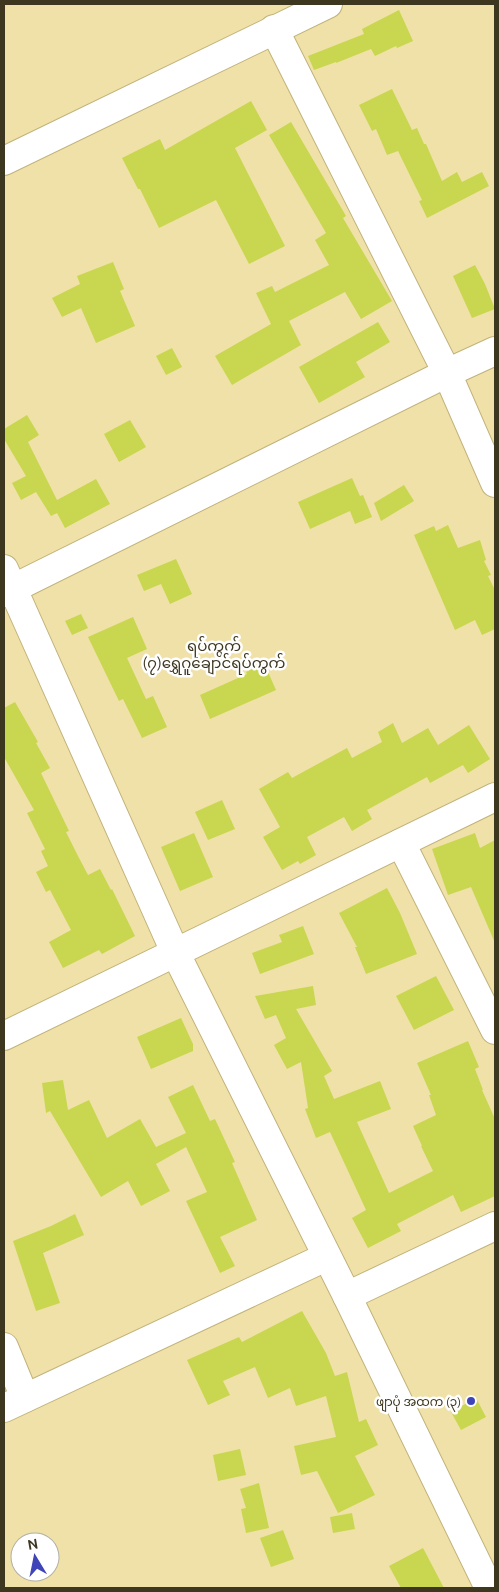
<svg xmlns="http://www.w3.org/2000/svg" width="499" height="1592" font-family="Ubuntu,'Noto Sans Myanmar',sans-serif">
  <style>
    .building { fill: #c8d74f }
    .lines { fill: none; stroke-linecap: round; stroke-linejoin: round }
    .minor-casing { stroke: #c1b37b; stroke-width: 30 }
    .minor { stroke: #fff; stroke-width: 28 }
    .poi-dot { fill: #4044b9; stroke: #fff; stroke-width: 2 }
    .labels { text-anchor: middle; dominant-baseline: central; stroke-width: 5; stroke-linejoin: round; paint-order: stroke }
    .poi-label { font-size: 12px; fill: #3d3720; stroke: #fff; text-anchor: end }
    .quarter-label { font-size: 15px; fill: #3d3720; stroke: #fff }
  </style>
  <rect width="100%" height="100%" fill="#f0e1a8"/>
  <g class="building">
    <polygon points="399,10 413,41 397,48 396,46 375,56 371,49 336,63 336,62 314,70 308,56 364,34 362,29"/>
    <polygon points="392,89 412,130 417,128 424,144 426,144 442,181 457,172 462,182 482,172 489,186 427,218 419,201 422,200 398,151 387,155 376,129 372,131 359,105"/>
    <polygon points="251,101 267,130 235,148 285,246 249,264 216,200 159,228 140,189 138,189 122,158 160,139 165,150"/>
    <polygon points="291,122 346,216 343,218 392,301 361,319 345,292 289,321 301,345 232,385 215,356 271,324 256,293 272,286 275,292 329,265 315,240 326,233 269,135"/>
    <polygon points="113,262 124,289 120,291 135,326 96,343 81,308 62,317 52,298 80,284 77,276"/>
    <polygon points="475,265 485,284 495,309 472,318 453,276"/>
    <polygon points="378,322 390,342 356,362 365,377 319,403 299,367"/>
    <polygon points="172,348 182,367 166,375 156,356"/>
    <polygon points="27,415 39,435 28,442 57,500 96,479 110,504 65,528 57,513 51,516 36,492 21,500 12,483 26,476 4,439 4,429"/>
    <polygon points="130,420 146,447 119,462 104,434"/>
    <polygon points="352,478 360,496 363,495 372,517 355,524 350,511 310,529 298,502"/>
    <polygon points="404,485 414,501 381,521 374,503"/>
    <polygon points="448,525 458,548 480,540 486,560 484,561 491,575 488,576 495,590 495,629 482,635 475,620 455,630 414,535 434,526 436,531"/>
    <polygon points="176,559 192,594 170,604 161,584 144,591 137,575"/>
    <polygon points="81,614 88,628 72,635 65,621"/>
    <polygon points="133,617 147,649 127,658 146,699 153,696 167,727 142,738 123,699 119,701 88,637"/>
    <polygon points="264,663 276,690 210,719 200,695 247,674 246,672"/>
    <polygon points="15,702 38,742 36,743 50,768 41,773 69,831 66,832 78,856 88,875 100,869 111,890 112,889 135,936 102,954 99,950 63,968 49,942 71,930 50,890 46,892 36,872 48,866 41,851 45,849 27,813 34,810 4,757 4,708"/>
    <polygon points="393,723 402,743 428,728 438,745 469,725 490,759 468,773 463,765 430,783 427,777 367,810 372,819 352,831 344,817 307,837 316,855 300,864 298,861 282,870 263,837 280,827 259,789 288,772 292,778 347,748 352,758 382,742 378,732"/>
    <polygon points="222,800 235,829 208,840 195,812"/>
    <polygon points="194,833 213,877 180,891 161,847"/>
    <polygon points="475,833 480,848 495,840 495,943 471,887 448,895 432,849"/>
    <polygon points="387,888 400,913 417,954 366,974 355,947 357,947 339,913"/>
    <polygon points="303,926 314,954 260,974 252,953 282,942 279,935"/>
    <polygon points="436,976 454,1010 414,1030 396,996"/>
    <polygon points="313,986 316,1005 296,1009 332,1071 324,1076 334,1099 380,1081 391,1109 357,1122 389,1193 433,1171 421,1146 422,1146 413,1126 436,1115 429,1095 431,1095 417,1063 468,1041 479,1067 475,1069 483,1090 482,1090 495,1119 495,1196 461,1212 453,1195 397,1224 401,1231 368,1248 352,1218 366,1210 330,1132 316,1138 305,1109 308,1108 301,1062 287,1069 274,1045 286,1038 276,1015 265,1019 255,996"/>
    <polygon points="181,1018 193,1044 193,1051 151,1069 137,1037"/>
    <polygon points="63,1080 68,1110 89,1100 107,1138 140,1119 156,1147 186,1133 168,1097 193,1085 210,1121 215,1119 235,1162 232,1163 257,1220 220,1237 235,1266 220,1273 186,1201 207,1192 186,1147 156,1164 170,1191 141,1206 128,1181 101,1197 50,1111 46,1113 42,1083"/>
    <polygon points="75,1214 84,1235 43,1253 60,1303 36,1311 13,1241 51,1226"/>
    <polygon points="302,1311 326,1353 335,1376 347,1372 359,1422 366,1419 378,1445 355,1456 375,1495 338,1513 317,1471 301,1475 294,1446 336,1437 326,1396 296,1406 290,1388 268,1398 255,1367 223,1381 230,1395 208,1405 187,1360 239,1337 242,1342"/>
    <polygon points="476,1398 486,1417 461,1430 451,1412"/>
    <polygon points="240,1449 246,1475 218,1481 213,1455"/>
    <polygon points="259,1483 269,1528 246,1533 241,1509 246,1508 240,1489"/>
    <polygon points="352,1513 355,1529 333,1533 330,1517"/>
    <polygon points="283,1530 294,1559 271,1567 260,1538"/>
    <polygon points="423,1548 444,1588 401,1588 389,1566"/>
  </g>
  <g class="lines">
    <defs>
      <g id="minor">
        <polyline points="274,29 447,373 495,483"/>
        <polyline points="4,161 328,4"/>
        <polyline points="4,569 175,952 347,1296 489,1588"/>
        <polyline points="4,593 447,373 495,351"/>
        <polyline points="401,843 495,1030"/>
        <polyline points="4,1036 495,797"/>
        <polyline points="347,1296 495,1226"/>
        <polyline points="4,1347 25,1398"/>
        <polyline points="4,1408 326,1257"/>
      </g>
    </defs>
    <use href="#minor" class="minor-casing"/>
    <use href="#minor" class="minor"/>
  </g>
  <circle class="poi-dot" cx="471" cy="1401" r="5"/>
  <g class="labels">
    <g class="poi-label">
      <text x="461" y="1401">ဖျာပုံ အထက (၃)</text>
    </g>
    <g class="quarter-label">
      <text x="214" y="645">ရပ်ကွက်<tspan x="214" dy="17">(၇)ရွှေဂူချောင်ရပ်ကွက်</tspan></text>
    </g>
  </g>
  <rect width="499" height="1592" fill="none" stroke="#3d3720" stroke-width="10"/>
  <g transform="translate(35 1557) rotate(350)"><circle r="24" fill="#ffffff" stroke="#b1afa6"/>
  <path d="M0-4L9 19L0 12L-9 19Z" fill="#4044b9"/>
  <text y="-8" font-size="14" font-weight="bold" text-anchor="middle" fill="#3d3720">N</text>
  </g>
</svg>
